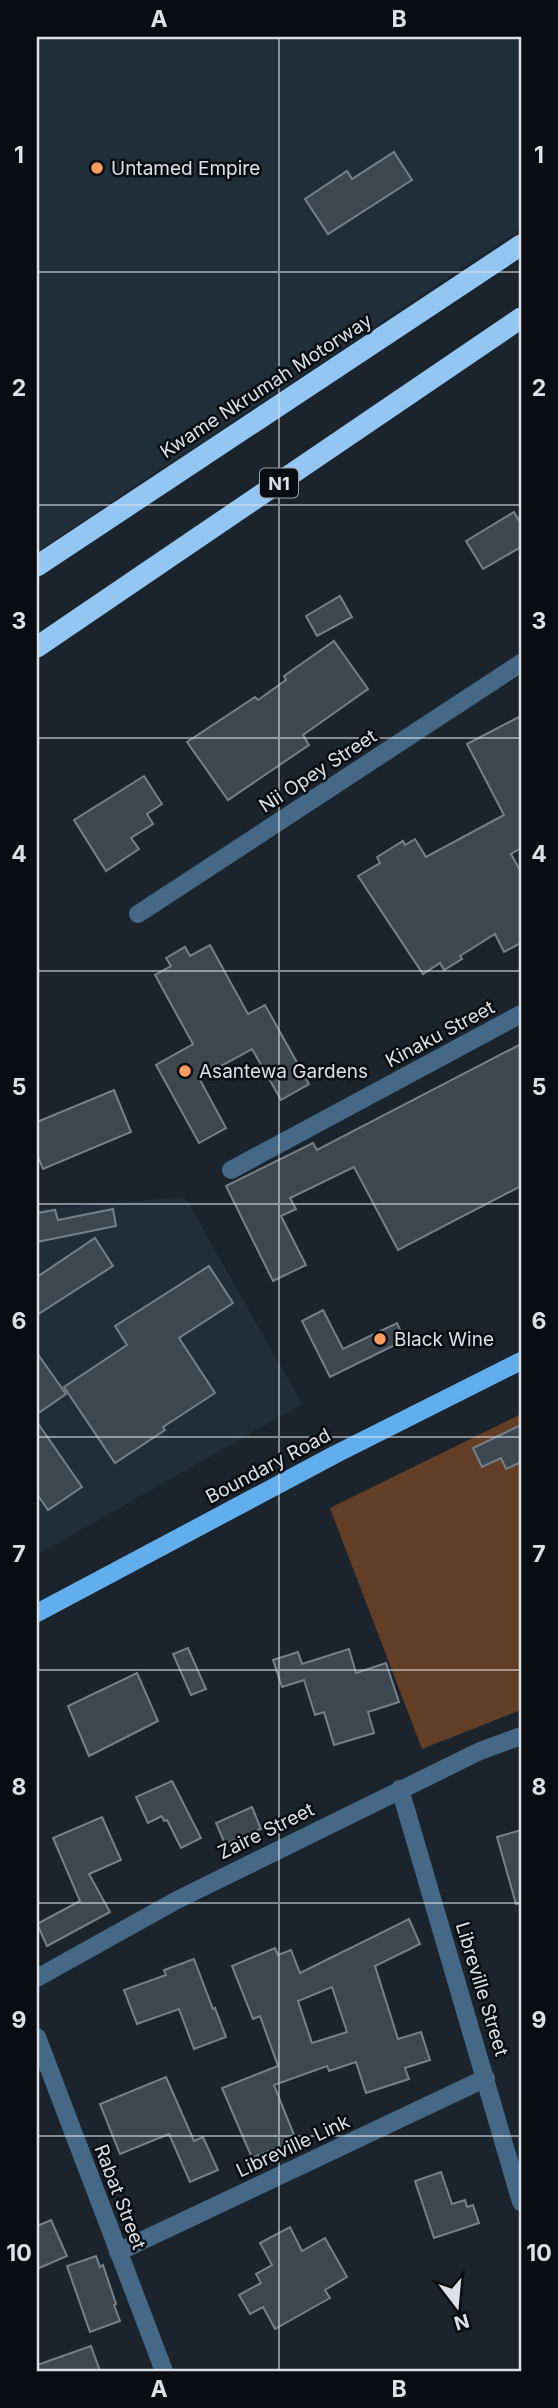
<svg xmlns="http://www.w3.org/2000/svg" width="558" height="2408" font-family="Inter,sans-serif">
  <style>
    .built { fill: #202e3a }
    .green { fill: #633e27 }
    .building { fill: #3d4750; stroke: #75808a; stroke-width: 2; fill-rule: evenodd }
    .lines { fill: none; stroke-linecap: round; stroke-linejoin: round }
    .minor { stroke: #456886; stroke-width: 18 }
    .major { stroke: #62adec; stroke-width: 18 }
    .highway { stroke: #93c6f3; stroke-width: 21 }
    .grid { fill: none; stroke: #dbe1e7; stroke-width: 2; stroke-opacity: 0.55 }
    .poi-dot { fill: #ff9b5b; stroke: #090c10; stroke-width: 2.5 }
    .labels { text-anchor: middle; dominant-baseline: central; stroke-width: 5; stroke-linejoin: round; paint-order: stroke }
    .shield { fill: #090c10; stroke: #9ca1a6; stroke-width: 2 }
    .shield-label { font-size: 18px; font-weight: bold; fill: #dbe1e7 }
    .poi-label { font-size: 19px; fill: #dbe1e7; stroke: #090c10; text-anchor: start }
    .street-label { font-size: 19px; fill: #dbe1e7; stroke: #090c10 }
    .neatline { fill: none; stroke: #dbe1e7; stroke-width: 2.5 }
    .grid-label { font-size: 23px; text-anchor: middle; font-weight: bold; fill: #dbe1e7 }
  </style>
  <rect width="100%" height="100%" fill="#1b242c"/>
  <g class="built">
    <polygon points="37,37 521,37 521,229 37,552"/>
    <polygon points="185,1197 302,1404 37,1555 37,1209"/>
  </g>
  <polygon class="green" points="521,1414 521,1710 422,1749 330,1508"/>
  <g class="building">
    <polygon points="394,152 412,180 328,234 305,199 347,171 352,179"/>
    <polygon points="514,512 521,524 521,547 483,569 466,541"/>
    <polygon points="340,596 352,617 317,636 306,616"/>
    <polygon points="334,641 368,689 303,735 309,745 228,800 187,742 255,697 258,700 286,680 284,676"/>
    <polygon points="521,716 521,848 511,854 521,872 521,943 504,952 495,934 460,956 462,959 444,970 440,963 423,974 358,876 380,863 377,857 403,841 405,845 415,839 426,857 504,815 467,744"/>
    <polygon points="144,776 162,804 147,814 153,824 131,838 139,849 106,871 74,820"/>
    <polygon points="210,945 248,1014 265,1005 309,1084 281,1100 252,1049 199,1078 226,1128 199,1143 156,1065 193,1044 155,975 171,966 166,958 185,947 190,956"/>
    <polygon points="521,1044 521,1186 398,1250 354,1167 290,1198 296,1209 281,1216 306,1265 273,1281 226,1186 313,1143 317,1150"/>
    <polygon points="114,1090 131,1132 43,1169 37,1154 37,1122"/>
    <polygon points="113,1209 116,1226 37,1242 37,1213 55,1210 58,1220"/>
    <polygon points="95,1238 113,1266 37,1315 37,1277"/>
    <polygon points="209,1266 233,1303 179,1338 215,1393 163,1427 165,1430 115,1463 64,1387 127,1345 115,1326"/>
    <polygon points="323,1310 343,1349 397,1323 405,1340 330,1377 302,1321"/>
    <polygon points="37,1353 66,1394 37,1414"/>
    <polygon points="37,1422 82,1487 48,1510 37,1494"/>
    <polygon points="521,1425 521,1462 506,1469 501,1458 482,1467 473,1448"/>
    <polygon points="188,1648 206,1689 191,1695 173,1654"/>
    <polygon points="349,1649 356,1673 386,1663 399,1702 368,1712 374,1733 334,1745 324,1712 315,1715 304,1680 282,1687 273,1660 298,1652 302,1664"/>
    <polygon points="137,1673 158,1721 89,1756 68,1706"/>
    <polygon points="172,1781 201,1838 181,1848 167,1820 164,1821 162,1816 148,1823 136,1797"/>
    <polygon points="252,1807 261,1829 225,1844 216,1823"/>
    <polygon points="102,1817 121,1860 89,1874 110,1912 47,1946 37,1924 80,1901 53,1838"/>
    <polygon points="521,1830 521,1903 516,1904 497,1837"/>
    <path d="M409 1919 420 1944 375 1966 398 2039 421 2032 430 2060 405 2068 409 2079 366 2093 356 2062 329 2071 327 2066 274 2085 296 2140 252 2158 222 2088 278 2066 260 2016 253 2019 232 1966 275 1948 278 1955 291 1950 300 1973ZM332 1987 347 2032 312 2043 298 2001Z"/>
    <polygon points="194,1959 213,2009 215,2008 226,2037 194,2049 179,2009 137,2024 124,1990 166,1975 164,1970"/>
    <polygon points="166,2077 194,2141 203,2137 218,2170 190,2182 169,2134 120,2154 100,2104"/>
    <polygon points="441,2172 452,2204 465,2200 467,2207 473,2205 479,2223 434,2238 415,2181"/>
    <polygon points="51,2220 67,2256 37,2269 37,2226"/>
    <polygon points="290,2227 302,2251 325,2238 347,2277 325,2290 330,2298 275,2329 263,2307 250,2314 239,2295 261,2283 256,2274 272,2265 260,2243"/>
    <polygon points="96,2256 100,2267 103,2265 116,2304 114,2305 120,2321 90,2332 67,2266"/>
    <polygon points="91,2346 100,2371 37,2371 37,2365"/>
  </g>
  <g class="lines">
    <g class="minor">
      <polyline points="138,914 521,663"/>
      <polyline points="231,1170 521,1014"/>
      <polyline points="400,1789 521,2202"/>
      <polyline points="37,1978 177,1900 480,1751 521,1736"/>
      <polyline points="37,2037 164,2371"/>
      <polyline points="118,2252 486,2078"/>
    </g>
    <polyline class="major" points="37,1613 336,1454 521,1361"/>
    <g class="highway">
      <polyline points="37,566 521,245"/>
      <polyline points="37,647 521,318"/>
    </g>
  </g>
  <path class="grid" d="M279 37V2371M37 272H521M37 505H521M37 738H521M37 971H521M37 1204H521M37 1437H521M37 1670H521M37 1903H521M37 2136H521"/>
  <g class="poi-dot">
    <circle cx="97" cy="168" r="7"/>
    <circle cx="185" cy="1071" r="7"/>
    <circle cx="380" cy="1339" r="7"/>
  </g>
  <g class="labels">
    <rect class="shield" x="260" y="468.5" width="38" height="29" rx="5"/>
    <g class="shield-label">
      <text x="279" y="483">N1</text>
    </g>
    <g class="poi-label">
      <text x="111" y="168">Untamed Empire</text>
      <text x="199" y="1071">Asantewa Gardens</text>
      <text x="394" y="1339">Black Wine</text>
    </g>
    <g class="street-label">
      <text transform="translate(266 386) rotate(-33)">Kwame Nkrumah Motorway</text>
      <text transform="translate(318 771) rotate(-33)">Nii Opey Street</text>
      <text transform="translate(440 1034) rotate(-28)">Kinaku Street</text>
      <text transform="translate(268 1466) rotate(-28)">Boundary Road</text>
      <text transform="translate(266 1831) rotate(-26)">Zaire Street</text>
      <text transform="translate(482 1989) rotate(73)">Libreville Street</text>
      <text transform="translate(293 2146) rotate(-25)">Libreville Link</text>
      <text transform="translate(120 2197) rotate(69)">Rabat Street</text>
    </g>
  </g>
  <rect width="558" height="2408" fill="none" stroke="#090c10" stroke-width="77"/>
  <g transform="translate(457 2306) rotate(164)" stroke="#090c10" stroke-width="5" paint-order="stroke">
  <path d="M0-5L12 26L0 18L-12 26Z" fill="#dbe1e7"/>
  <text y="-10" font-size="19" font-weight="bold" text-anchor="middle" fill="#dbe1e7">N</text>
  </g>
  <rect x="38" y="38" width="482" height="2332" class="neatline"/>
  <g class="grid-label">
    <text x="159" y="27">A</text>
    <text x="399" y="27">B</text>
    <text x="19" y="163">1</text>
    <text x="539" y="163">1</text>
    <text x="19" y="396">2</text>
    <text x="539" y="396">2</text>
    <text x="19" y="629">3</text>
    <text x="539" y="629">3</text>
    <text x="19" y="862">4</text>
    <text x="539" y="862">4</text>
    <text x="19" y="1095">5</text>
    <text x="539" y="1095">5</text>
    <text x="19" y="1329">6</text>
    <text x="539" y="1329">6</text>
    <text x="19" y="1562">7</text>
    <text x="539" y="1562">7</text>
    <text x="19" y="1795">8</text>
    <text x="539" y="1795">8</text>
    <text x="19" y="2028">9</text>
    <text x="539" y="2028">9</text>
    <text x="19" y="2261">10</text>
    <text x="539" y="2261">10</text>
    <text x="159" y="2397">A</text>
    <text x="399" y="2397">B</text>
  </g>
</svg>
